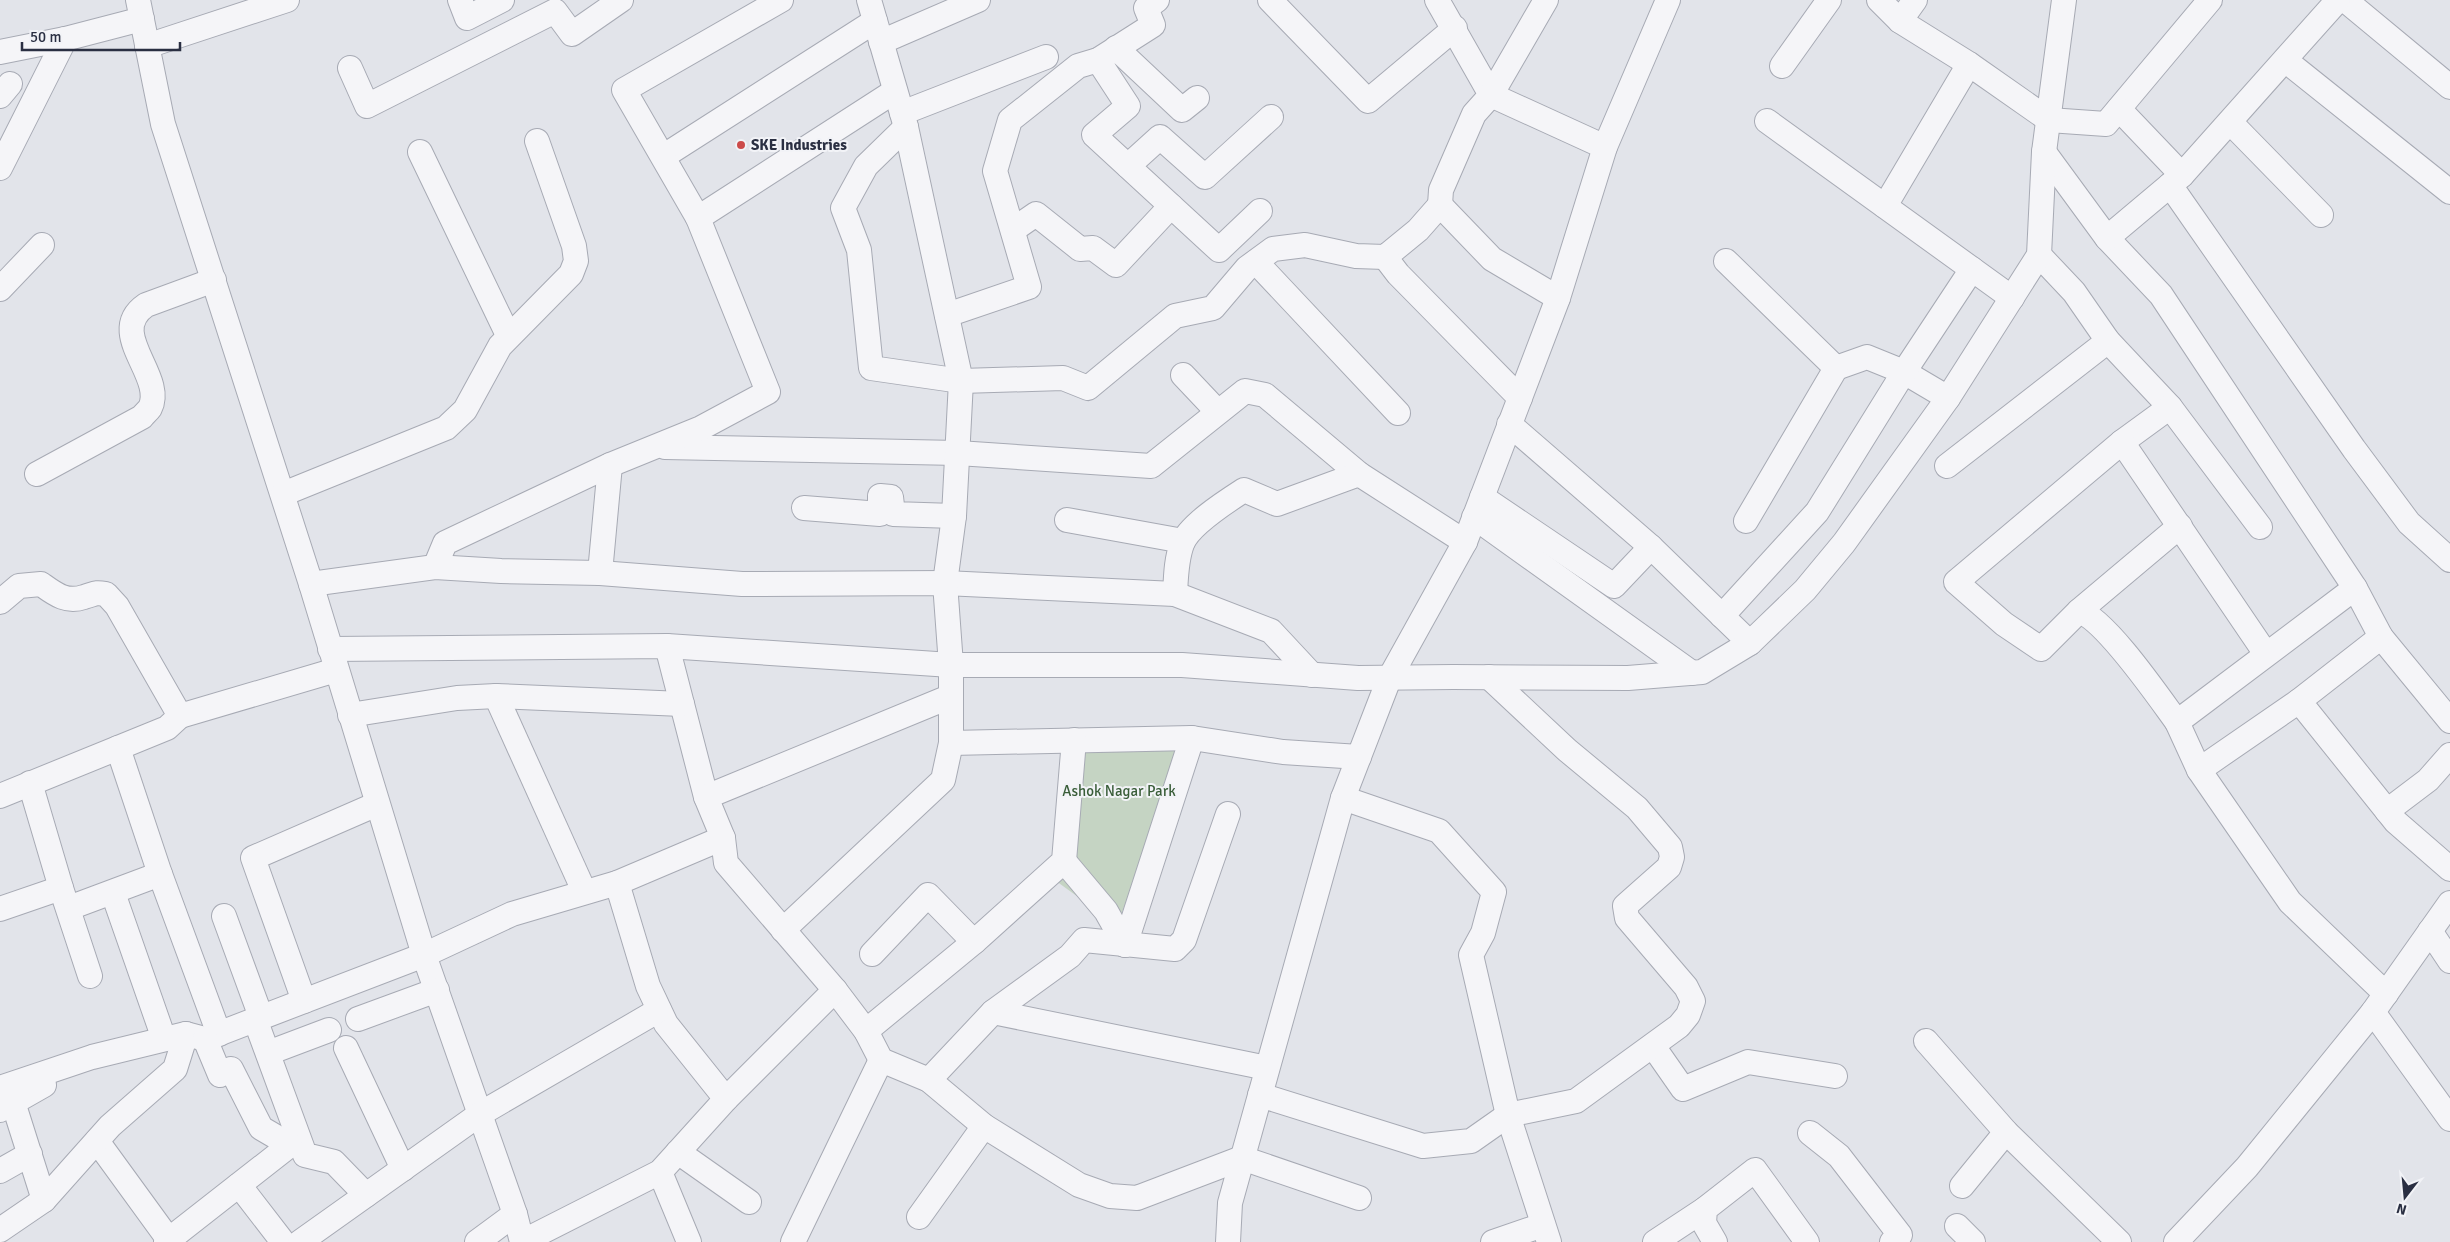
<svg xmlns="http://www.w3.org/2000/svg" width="2450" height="1242" font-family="Signika,sans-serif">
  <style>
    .green { fill: #c5d4c3 }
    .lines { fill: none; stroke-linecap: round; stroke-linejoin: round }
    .minor-casing { stroke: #a7aab4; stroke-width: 26 }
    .minor { stroke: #f5f5f8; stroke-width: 24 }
    .poi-dot { fill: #cc4b4a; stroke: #f2f3f7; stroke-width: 2 }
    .labels { text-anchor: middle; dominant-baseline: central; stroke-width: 4; stroke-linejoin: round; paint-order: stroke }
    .poi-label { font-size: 15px; font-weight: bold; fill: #2a2f42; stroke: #f2f3f7; text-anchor: start }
    .park-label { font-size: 15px; fill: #395d38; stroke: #f2f3f7 }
  </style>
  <rect width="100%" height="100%" fill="#e2e4ea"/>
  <polygon class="green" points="1079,747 1180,749 1141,863 1117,925 1056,881"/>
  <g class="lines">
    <defs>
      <g id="minor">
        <polyline points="138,0 163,124 311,584 424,955 515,1214 522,1242"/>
        <polyline points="460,0 467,18 502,0"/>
        <polyline points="1270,0 1368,101 1455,28"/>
        <polyline points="1437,0 1491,95 1474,114 1441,190 1440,205"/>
        <polyline points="1546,0 1491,95 1605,147"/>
        <polyline points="1879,0 1900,21 1969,64 2049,120 2106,124 2210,0"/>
        <polyline points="2345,0 2450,87"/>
        <polyline points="1900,21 1915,0"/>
        <polyline points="881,42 978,0"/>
        <polyline points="147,46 287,0"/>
        <polyline points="1116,48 1182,110 1197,98"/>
        <polyline points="0,52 65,39 142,19"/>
        <polyline points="1098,60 1128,106 1094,135 1219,250 1260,211"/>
        <polyline points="2285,60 2450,192"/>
        <polyline points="1782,66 1829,0"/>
        <polyline points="350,68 367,106 555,11 572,34 621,0"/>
        <polyline points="0,96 10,84"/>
        <polyline points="2119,109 2182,175"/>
        <polyline points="902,113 1046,57"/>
        <polyline points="1767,121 2012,298"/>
        <polyline points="2230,122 2321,215"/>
        <polyline points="906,127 866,166 843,208 859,250 871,368 961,381 1063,378 1088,388 1175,316 1213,308 1247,268 1273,249 1305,245 1356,256 1385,257 1418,230 1440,205 1492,259 1558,298"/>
        <polyline points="420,152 508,335"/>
        <polyline points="2044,152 2107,238 2161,295 2355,588 2381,637 2450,721"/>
        <polyline points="664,156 875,21"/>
        <polyline points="1128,166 1160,137 1205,177 1271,117"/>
        <polyline points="0,168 65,39"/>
        <polyline points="2170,185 2354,449 2409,523 2450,560"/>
        <polyline points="1885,206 1969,64"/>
        <polyline points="698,218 895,91"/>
        <polyline points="1013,230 1036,214 1080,249 1093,248 1116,265 1171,206"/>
        <polyline points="2107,238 2182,175 2338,0"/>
        <polyline points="2039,255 2074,292 2108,341 2170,407 2260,527"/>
        <polyline points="1385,257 1398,274 1520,398"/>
        <polyline points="1726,261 1836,368 1867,357 1904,372 1948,398"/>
        <polyline points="1256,262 1398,413"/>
        <polyline points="0,289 42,245"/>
        <polyline points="947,315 1029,287 995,171 1010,120 1078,66 1098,60 1153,25 1146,8 1157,0"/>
        <polyline points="1183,375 1217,411"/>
        <path d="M2170 407 2122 442 1956 582 2004 624 2041 649 2079 611C2106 620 2158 696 2177 722"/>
        <polyline points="1509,424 1651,547"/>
        <polyline points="2122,442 2266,654"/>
        <polyline points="665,447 958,453 1151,466 1245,391 1265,395 1359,474"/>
        <polyline points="1947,466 2108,341"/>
        <path d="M37 474 142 417C144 414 148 411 150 408 166 376 105 333 146 305L214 280"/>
        <polyline points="283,494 446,428 465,410 500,346 571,274 576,261 574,246 537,141"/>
        <polyline points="1482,497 1614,586 1651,547 1750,643"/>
        <polyline points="804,508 880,514 880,496 891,497 893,514 954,516"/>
        <polyline points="1474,517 1692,673"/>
        <polyline points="1067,520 1183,541"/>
        <polyline points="1746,521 1836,368"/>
        <polyline points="435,567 445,543 610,465 701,428 768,392 698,218 624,90 781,0"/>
        <polyline points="600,573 610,465"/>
        <polyline points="311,584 435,567 501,571 600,573 742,584 945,583 1175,594 1271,631 1312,675"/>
        <polyline points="2355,588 2177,722 2199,770 2290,902 2386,994"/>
        <path d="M1175 594C1176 577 1176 560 1182 544 1189 525 1227 501 1244 490L1277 504 1359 474 1465 542"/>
        <path d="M0 602 19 586 41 584C55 594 66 603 84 597 95 594 94 592 106 594L117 606 180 716 167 728 0 796"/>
        <polyline points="2079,611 2180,526"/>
        <polyline points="1722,616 1817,512 1904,372 1972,269"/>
        <polyline points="2381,637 2299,701 2396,822 2450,869"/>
        <polyline points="667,646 706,797 723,838 726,863 835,990 866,1031 881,1060 929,1080 984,1126 1079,1185 1110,1196 1137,1198 1242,1158 1359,1198"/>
        <polyline points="330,649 667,646 951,665 1182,665 1358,678 1453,677 1628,678 1702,672 1750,643 1805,590 1844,543 1948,398 2039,255 2044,152 2064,0"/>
        <polyline points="496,696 584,891"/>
        <polyline points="350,715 457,698 496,696 682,704"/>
        <polyline points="180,716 336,670"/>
        <polyline points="951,743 1192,738 1283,752 1359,757"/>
        <polyline points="118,748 160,874"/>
        <polyline points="2199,770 2299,701"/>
        <polyline points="30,783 61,888 90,976"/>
        <polyline points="706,797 949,697"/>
        <polyline points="1343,798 1439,831 1494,892 1483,933 1471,955 1508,1115 1549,1242"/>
        <polyline points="2387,811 2428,780 2450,755"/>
        <polyline points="1064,861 1106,911 1125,945"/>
        <polyline points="617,883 648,986 666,1024 726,1099"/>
        <polyline points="113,893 164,1039"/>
        <polyline points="69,908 160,874 219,1034"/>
        <polyline points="0,909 61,888"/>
        <polyline points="224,916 261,1017"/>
        <polyline points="783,930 943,780 951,743 951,665 945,583 954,516 961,381 906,127 869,0"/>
        <polyline points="2430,931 2450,961"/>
        <polyline points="1125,945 1192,738"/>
        <polyline points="872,954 928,895 974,942"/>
        <polyline points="304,1001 253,858 377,804"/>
        <polyline points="993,1012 1267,1068"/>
        <polyline points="2373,1012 2450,1119"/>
        <polyline points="255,1019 305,1155 334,1162 366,1195"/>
        <polyline points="358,1019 437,990"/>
        <polyline points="866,1031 974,942 1064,861 1074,740"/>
        <polyline points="1926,1041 2006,1132 2119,1242"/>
        <polyline points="1653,1046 1683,1089 1748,1062 1835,1076"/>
        <polyline points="346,1048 403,1169"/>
        <polyline points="268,1053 329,1030"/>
        <polyline points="929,1080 993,1012 1070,956 1084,940 1175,949 1184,940 1228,814"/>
        <polyline points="0,1088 92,1057 186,1034 205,1039 424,955 512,914 617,883 723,838"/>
        <polyline points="1260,1095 1423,1146 1471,1141 1508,1115 1576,1101 1679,1026 1688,1015 1693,1001 1686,987 1627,918 1625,906 1669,867 1672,857 1670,847 1637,808 1567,750 1489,677"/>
        <polyline points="13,1102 44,1200"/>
        <polyline points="0,1110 44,1085"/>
        <polyline points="1810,1133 1839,1156 1900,1235 1892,1242"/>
        <polyline points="97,1141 169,1240"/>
        <polyline points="678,1152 749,1202"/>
        <polyline points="0,1171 30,1154"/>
        <polyline points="660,1172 689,1242"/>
        <polyline points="239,1185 283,1242"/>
        <polyline points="1962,1186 2006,1132"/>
        <polyline points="919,1217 984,1126"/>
        <polyline points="1957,1226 1973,1242"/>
        <polyline points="0,1230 44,1200 110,1126 175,1069 186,1034"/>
        <polyline points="166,1242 290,1145 261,1128 231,1069 220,1075 205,1039"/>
        <polyline points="300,1242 480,1114 659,1010"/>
        <polyline points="477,1242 515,1214"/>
        <polyline points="522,1242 660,1172 726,1099 835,990"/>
        <polyline points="793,1242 881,1060"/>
        <polyline points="1228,1242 1230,1203 1343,798 1389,679 1465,542 1558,298 1605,147 1668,0"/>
        <polyline points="1493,1242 1543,1225"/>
        <polyline points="1655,1242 1705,1209"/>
        <polyline points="1715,1242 1704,1223 1705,1209 1755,1170 1807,1242"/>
        <polyline points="2176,1242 2247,1167 2373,1012 2450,903"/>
      </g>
    </defs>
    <use href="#minor" class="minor-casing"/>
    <use href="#minor" class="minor"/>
  </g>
  <circle class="poi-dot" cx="741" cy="145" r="5"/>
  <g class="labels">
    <g class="poi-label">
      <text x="751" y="145">SKE Industries</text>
    </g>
    <g class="park-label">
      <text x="1119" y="791">Ashok Nagar Park</text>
    </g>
  </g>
  <g transform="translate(2405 1197) rotate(196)" stroke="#f2f3f7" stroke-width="4" paint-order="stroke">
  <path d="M0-4L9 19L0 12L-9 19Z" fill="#2a2f42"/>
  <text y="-8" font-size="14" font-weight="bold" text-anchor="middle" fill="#2a2f42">N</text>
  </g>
  <path d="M22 42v8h158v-8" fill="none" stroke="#2a2f42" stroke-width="2.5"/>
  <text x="30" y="42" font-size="15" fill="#2a2f42" stroke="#f2f3f7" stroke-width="4" paint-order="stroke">50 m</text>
</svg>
